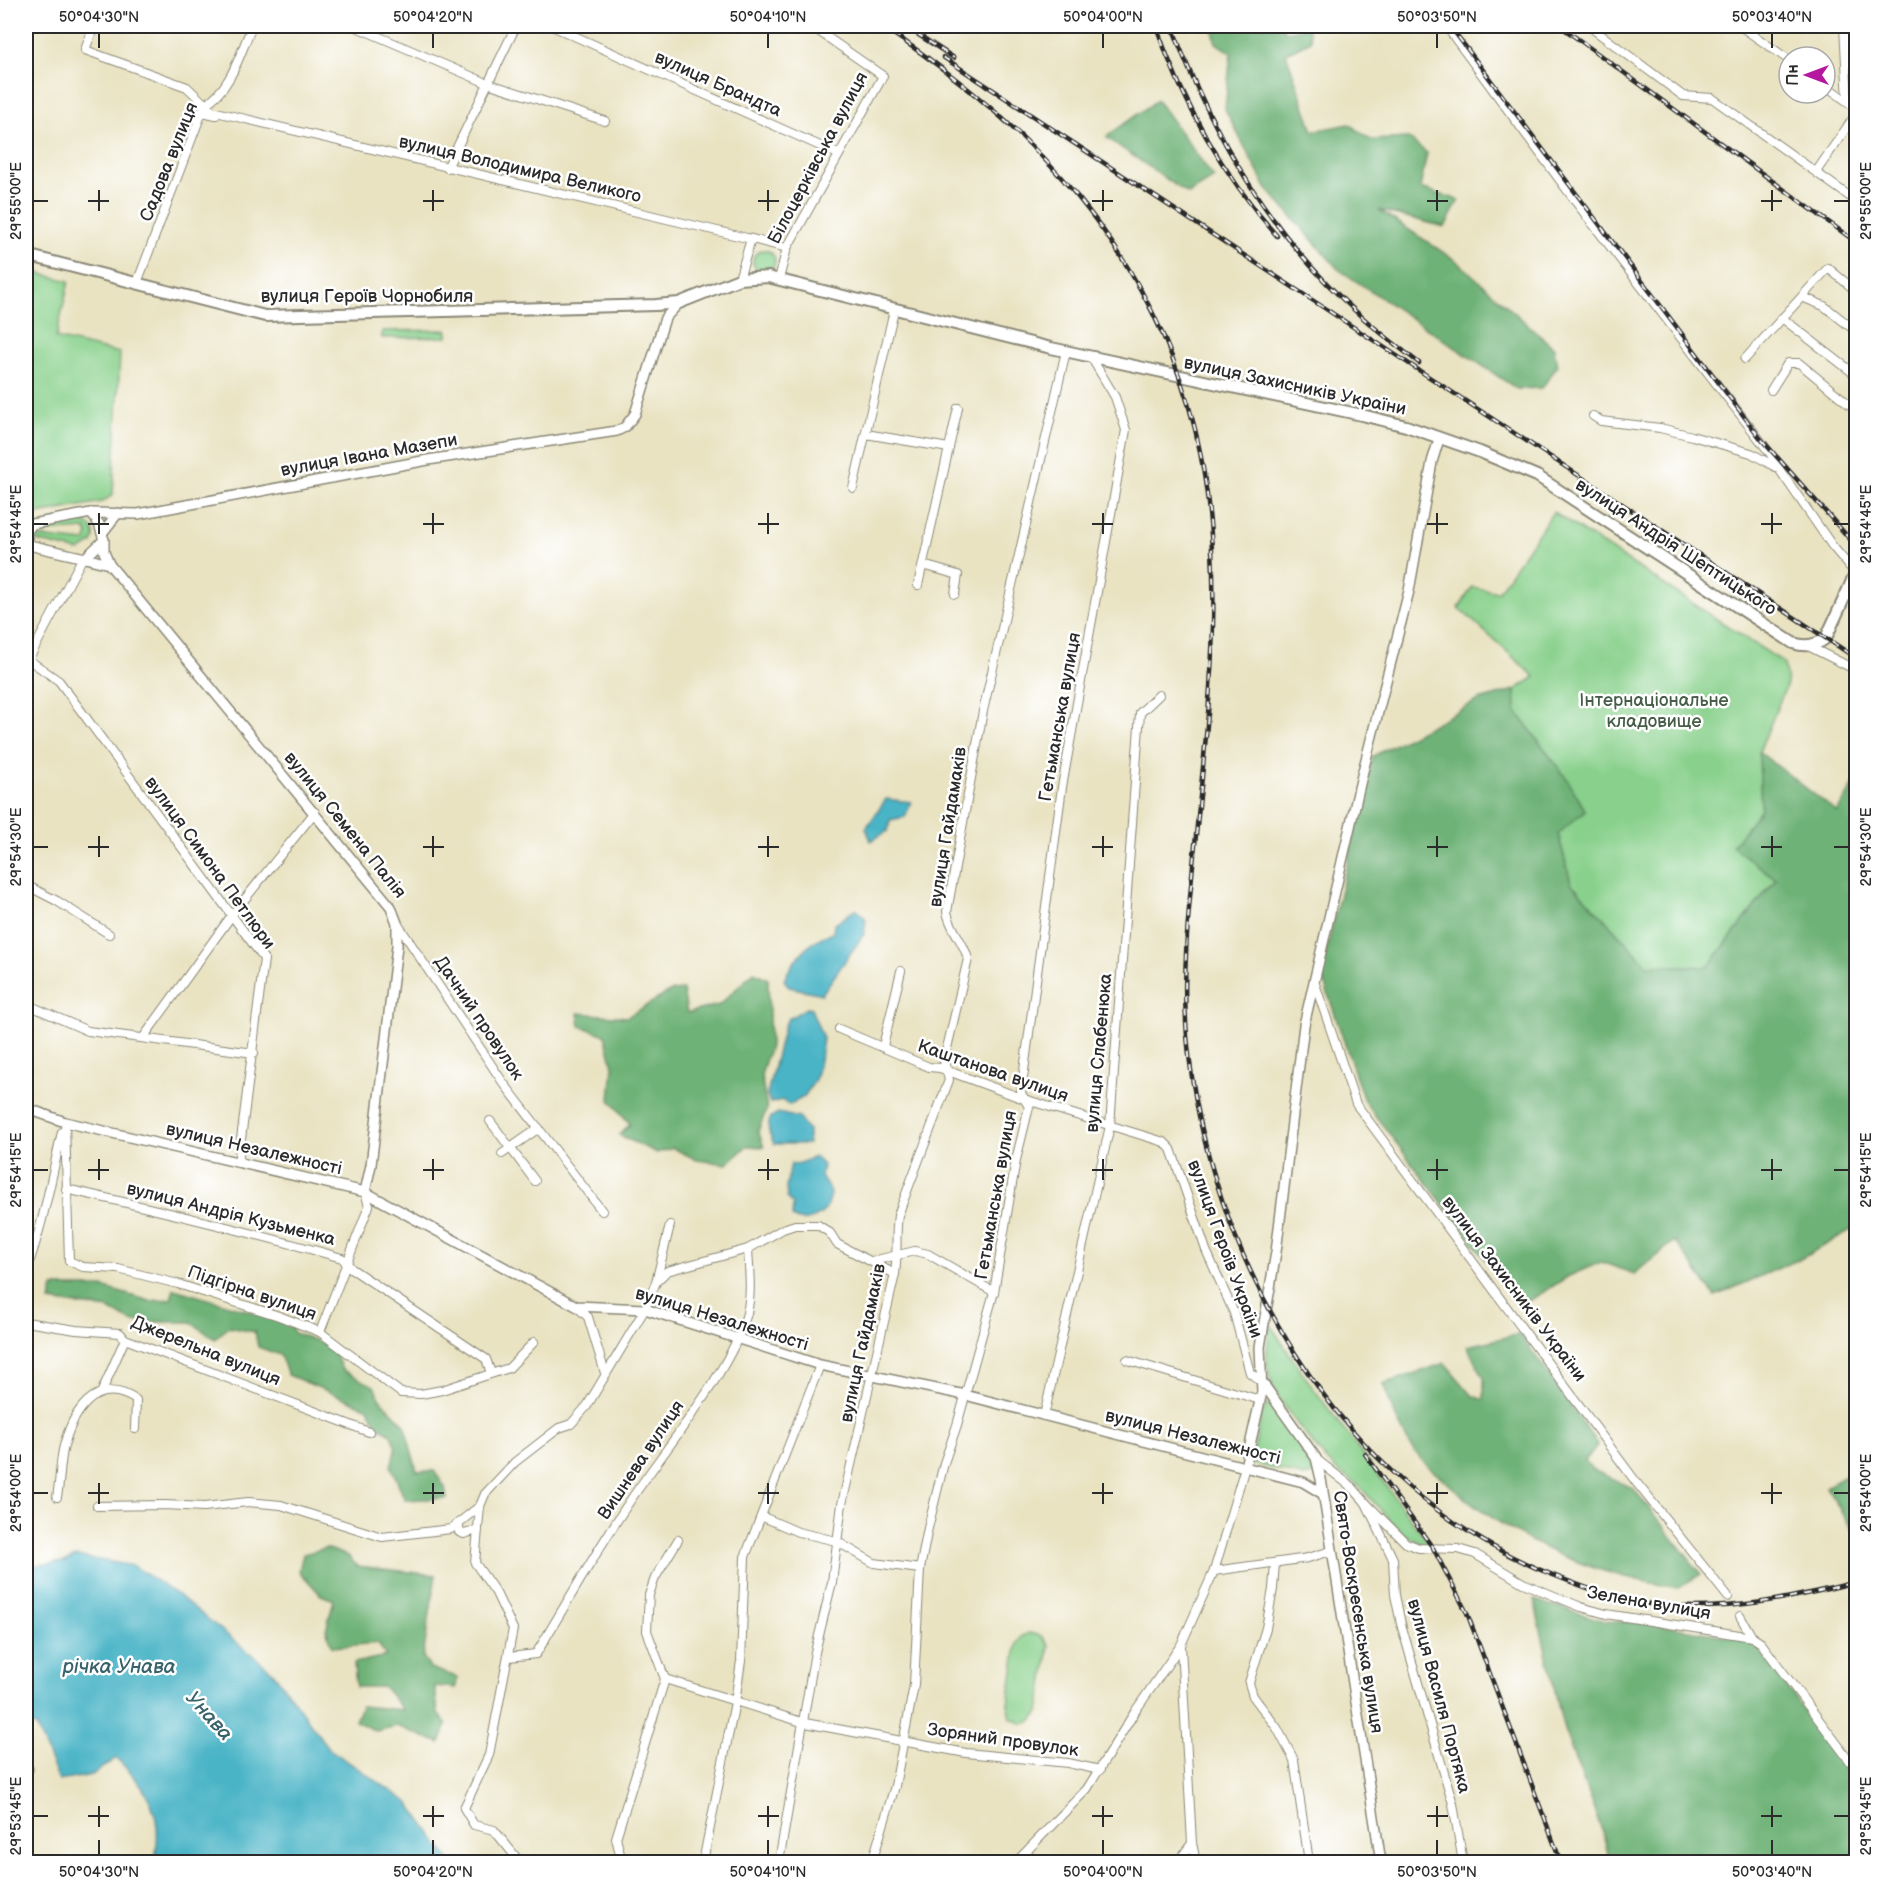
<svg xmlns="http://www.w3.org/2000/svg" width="1882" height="1888" font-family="'Balsamiq Sans',sans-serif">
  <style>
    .green { fill: #88d08b; stroke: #5a7e5b; stroke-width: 1.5 }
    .forest { fill: #6eb277; stroke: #4c6e51; stroke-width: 1.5 }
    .water { fill: #49b4c6; stroke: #3a7078; stroke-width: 1.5 }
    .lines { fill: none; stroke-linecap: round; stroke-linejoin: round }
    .minor-casing { stroke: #8a8776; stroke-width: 10 }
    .tertiary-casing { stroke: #8a8776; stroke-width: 12 }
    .secondary-casing { stroke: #8a8776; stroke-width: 14 }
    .minor { stroke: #fff; stroke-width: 8 }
    .tertiary { stroke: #fff; stroke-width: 9 }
    .secondary { stroke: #fff; stroke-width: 10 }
    .rail-casing { stroke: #2b2b2b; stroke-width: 4.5 }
    .rail { stroke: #fff; stroke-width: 2; stroke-dasharray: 7; stroke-linecap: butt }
    .ticks { fill: none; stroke: #2b2b2b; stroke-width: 2 }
    .labels { text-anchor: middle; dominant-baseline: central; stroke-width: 5; stroke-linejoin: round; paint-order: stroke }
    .street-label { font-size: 18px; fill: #2b2b2b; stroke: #fff }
    .park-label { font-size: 18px; fill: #475d48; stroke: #fff }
    .water-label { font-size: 20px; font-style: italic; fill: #376269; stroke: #fff }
    .neatline { fill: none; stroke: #2b2b2b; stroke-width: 2 }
    .ticks-label { font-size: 15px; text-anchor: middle; fill: #2b2b2b }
  </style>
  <rect width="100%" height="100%" fill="#fff"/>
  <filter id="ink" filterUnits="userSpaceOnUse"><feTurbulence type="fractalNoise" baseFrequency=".0167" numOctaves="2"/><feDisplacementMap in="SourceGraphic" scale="12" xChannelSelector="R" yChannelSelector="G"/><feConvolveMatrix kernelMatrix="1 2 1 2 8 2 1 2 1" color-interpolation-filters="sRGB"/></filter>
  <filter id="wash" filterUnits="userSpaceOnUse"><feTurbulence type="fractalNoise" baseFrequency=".008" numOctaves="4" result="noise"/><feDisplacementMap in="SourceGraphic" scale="24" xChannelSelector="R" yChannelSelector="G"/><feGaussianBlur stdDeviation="1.35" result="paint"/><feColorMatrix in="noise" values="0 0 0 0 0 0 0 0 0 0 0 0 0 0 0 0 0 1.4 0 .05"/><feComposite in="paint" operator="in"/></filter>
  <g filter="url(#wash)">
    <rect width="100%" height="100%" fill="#e9e3c2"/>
    <g class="green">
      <circle cx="764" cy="261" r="11"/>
      <polygon points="26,270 69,281 56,338 120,353 113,495 102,502 26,516"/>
      <polygon points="447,330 447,337 382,338 382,331"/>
      <polygon points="1553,512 1784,663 1787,684 1759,752 1761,809 1733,846 1776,879 1708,967 1647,965 1571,883 1558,833 1585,810 1567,779 1516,711 1515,690 1535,677 1459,608 1472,587 1498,592"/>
      <path d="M80 520C91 524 98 532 92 543L79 551 32 540 29 536 85 542 88 534 85 529 29 533 32 528Z"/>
      <path d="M1270 1324C1319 1402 1378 1471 1430 1546 1398 1538 1383 1511 1361 1488 1353 1480 1343 1476 1335 1469 1318 1452 1280 1405 1272 1384 1264 1364 1267 1344 1270 1324Z"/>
      <polygon points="1269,1403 1274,1406 1307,1453 1315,1469 1312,1475 1304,1477 1251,1463 1262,1412"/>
      <polygon points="1029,1633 1042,1636 1049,1646 1039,1713 1030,1722 1023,1724 1011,1718 1008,1704 1017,1644 1022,1636"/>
    </g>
    <g class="forest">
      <polygon points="1212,26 1282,26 1285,32 1308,27 1311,41 1286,53 1313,131 1349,124 1371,140 1408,138 1427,153 1420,188 1459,200 1445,227 1379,210 1458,262 1554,348 1557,366 1542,388 1517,389 1338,269 1266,188 1225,109 1231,53 1216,43"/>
      <polygon points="1157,100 1214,178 1188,194 1106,137"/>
      <polygon points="1515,690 1516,711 1567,779 1585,810 1558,834 1571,883 1647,965 1708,967 1776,879 1732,846 1761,809 1759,752 1837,812 1856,781 1856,1227 1802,1258 1715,1296 1675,1241 1634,1274 1601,1262 1569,1276 1521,1306 1364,1101 1321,973 1373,756 1479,700"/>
      <polygon points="754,972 768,979 770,1046 761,1075 767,1109 758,1131 764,1147 747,1146 727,1164 697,1160 673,1148 657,1153 619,1135 630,1124 610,1100 613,1066 605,1035 580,1026 578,1013 627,1017 671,991 683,990 687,1013 719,1005"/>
      <polygon points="53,1287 102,1287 150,1301 171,1299 174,1289 290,1323 294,1333 332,1346 342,1370 374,1386 381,1400 404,1424 417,1471 434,1471 445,1487 447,1498 405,1500 391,1466 396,1448 391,1434 378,1426 368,1408 288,1375 280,1355 258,1347 255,1332 228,1327 215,1339 191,1322 132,1322 109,1309 50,1301"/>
      <path d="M1520 1334 1598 1444 1585 1461 1593 1470 1633 1488 1701 1574 1678 1588C1589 1573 1519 1545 1451 1486 1441 1477 1428 1468 1420 1458 1403 1439 1392 1408 1383 1384L1445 1363 1473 1396 1484 1400V1378L1467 1346Z"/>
      <polygon points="1856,1470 1856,1535 1826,1487"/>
      <polygon points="326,1548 348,1556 357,1566 436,1575 423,1657 430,1668 457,1677 456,1688 435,1686 438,1714 447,1725 440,1743 397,1726 376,1731 355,1721 361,1706 403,1710 384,1687 356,1687 354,1663 386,1656 378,1643 333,1647 326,1630 334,1600 321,1595 299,1571 303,1554"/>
      <polygon points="1534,1600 1605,1621 1644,1623 1721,1635 1748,1640 1756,1645 1856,1781 1856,1862 1610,1862 1603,1833 1564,1730"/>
    </g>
    <g class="water">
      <polygon points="886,799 911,802 905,817 890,820 888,831 871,841 866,828"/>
      <path d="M856 909 866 919 864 934 822 994 789 987 784 980C792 961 812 937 833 933L834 925Z"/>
      <polygon points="806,1008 811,1009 823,1038 820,1060 815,1080 804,1097 789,1105 782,1100 770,1103 767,1094 784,1026 788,1019"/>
      <path d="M778 1113 799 1118 808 1130V1144H774C769 1133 766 1128 771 1117Z"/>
      <path d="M815 1157 823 1165 821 1176C826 1183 831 1190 830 1199 827 1215 806 1226 792 1217L793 1204 787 1198 786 1187 791 1163 794 1165Z"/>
      <path d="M76 1556 134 1566 182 1598 273 1672 328 1748 409 1803 451 1862H154C165 1817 149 1789 116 1758L92 1775 59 1781 36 1726 26 1723V1566L64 1562Z"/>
    </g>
  </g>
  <g filter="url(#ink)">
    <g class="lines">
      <defs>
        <g id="minor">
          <polyline points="94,26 85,50 187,87 212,111 751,239 739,279"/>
          <polyline points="354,26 487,83 605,121"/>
          <polyline points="552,26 838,154"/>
          <polyline points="1446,26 1579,206 1770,453 1779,469"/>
          <polyline points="1589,26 1683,96 1712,98 1856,201"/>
          <polyline points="1740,26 1789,60"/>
          <polyline points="1844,26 1848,101"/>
          <polyline points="1825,85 1856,108"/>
          <polyline points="202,112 216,115"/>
          <polyline points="447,168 516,26"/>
          <polyline points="1816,172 1856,114"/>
          <polyline points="748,238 787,248"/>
          <polyline points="779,279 787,248 883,76 811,26"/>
          <path d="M137 283 205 104C231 90 241 51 252 26"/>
          <polyline points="1802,297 1824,306 1856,331"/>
          <polyline points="1782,318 1856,375"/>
          <polyline points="1745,359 1828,268 1856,291"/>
          <polyline points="1771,390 1788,363 1799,363 1856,410"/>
          <polyline points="1593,416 1601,421 1660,428 1692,436 1751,453 1779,469 1833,547 1856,574"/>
          <polyline points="866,434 949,448"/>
          <polyline points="853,488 894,310"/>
          <polyline points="923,565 958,575 955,594"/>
          <polyline points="918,585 958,408"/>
          <polyline points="1808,646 1856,670"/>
          <polyline points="26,658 59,681 264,959 238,1163"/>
          <polyline points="26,664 83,557"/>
          <polyline points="26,885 57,901 109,934"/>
          <polyline points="397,923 502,1081 602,1211"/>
          <polyline points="1314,981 1356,1104 1636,1482 1728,1597"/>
          <polyline points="26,1004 88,1031 254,1053"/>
          <polyline points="839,1029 929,1067 940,1068 1024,1099 1164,1142 1171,1149 1206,1250 1234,1313 1250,1373 1262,1382"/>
          <polyline points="143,1038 232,915 315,812"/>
          <polyline points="883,1046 901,971"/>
          <polyline points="490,1121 535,1181"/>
          <polyline points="65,1122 69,1261 83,1267 118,1269 178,1284 279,1316 320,1332 401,1393 421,1394 442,1390 509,1368 534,1342"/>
          <polyline points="502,1154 539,1128"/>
          <path d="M66 1189C159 1210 251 1232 342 1258L352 1269 486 1359 491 1373"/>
          <polyline points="872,1261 915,1251 928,1254 994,1292"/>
          <path d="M26 1271C43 1226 51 1179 62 1132"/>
          <polyline points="657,1281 667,1271 748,1249 783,1229 795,1225 818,1225 830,1233 837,1244 895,1274"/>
          <polyline points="576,1306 588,1317 605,1373"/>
          <polyline points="26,1322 76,1330 120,1333 125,1339 369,1432"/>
          <polyline points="320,1332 369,1206 365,1192"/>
          <polyline points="1127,1360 1260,1400"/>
          <polyline points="102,1391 125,1339"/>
          <polyline points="1044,1416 1110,1126 1140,713 1159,695"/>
          <polyline points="1316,1459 1353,1488 1366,1503 1393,1559 1395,1595 1401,1624 1453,1804 1463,1862"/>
          <path d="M57 1497C60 1481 60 1465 63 1450 71 1415 95 1373 136 1400L135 1429"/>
          <polyline points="1366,1503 1406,1543 1419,1548 1458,1549 1475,1554 1523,1583 1581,1607 1606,1614 1752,1637 1761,1643 1856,1769"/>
          <polyline points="97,1506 165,1505 204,1507 248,1502 281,1505 382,1537 451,1529 480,1506"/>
          <polyline points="763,1517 798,1532 836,1541 874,1563 920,1569"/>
          <polyline points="459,1525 459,1532 464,1534 478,1530"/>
          <polyline points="1275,1563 1273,1589 1266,1628 1249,1683 1253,1696 1277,1728 1294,1760 1309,1862"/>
          <polyline points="1214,1571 1308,1558 1331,1551"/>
          <polyline points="1740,1616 1752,1637"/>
          <polyline points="1181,1646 1192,1843 1196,1862"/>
          <path d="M509 1657 536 1654C568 1601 599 1546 634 1495 668 1445 732 1369 747 1313 752 1292 749 1270 748 1249"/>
          <polyline points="665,1679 805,1723 966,1753 1068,1763 1100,1770"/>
          <polyline points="26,1771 29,1769"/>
          <polyline points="520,1862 494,1830 474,1825 464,1808 489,1755 513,1629 496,1593 475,1563 480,1506 485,1494 515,1462 559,1428 571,1424 587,1406 645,1309 656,1282 670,1225"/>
          <polyline points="622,1862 616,1838 665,1679 647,1631 649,1595 655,1578 678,1540"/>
          <polyline points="703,1862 735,1702 741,1661 745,1557 820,1365"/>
          <path d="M779 1862 815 1652 832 1582 842 1504 895 1274C898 1254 895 1236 898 1215L949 1080 944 1061 968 959C963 940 951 931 947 912L983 711 1066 351"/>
          <polyline points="872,1862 895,1786 914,1685 920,1569 928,1528 944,1463 957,1425 994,1292 1016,1160 1029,1107 1021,1093 1062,787 1126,430 1115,397 1091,357"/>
          <polyline points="1016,1862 1087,1789 1136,1710 1181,1645 1214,1571 1245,1467"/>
          <polyline points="1178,1862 1192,1843"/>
        </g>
        <g id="tertiary">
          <polyline points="103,532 118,513"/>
          <polyline points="26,533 32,524 91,513 138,514 428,460 617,431 625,427 635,414 665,318 679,303"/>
          <polyline points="26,536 29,545 85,558 104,540 99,524 91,513"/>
          <polyline points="104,540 104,552 109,564 391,907 397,923 397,946 371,1165 365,1192"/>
          <polyline points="85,558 109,564"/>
          <polyline points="26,1108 65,1122 365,1192 576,1306 645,1309 820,1365 965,1395 1303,1482 1323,1494"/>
          <polyline points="1262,1382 1316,1458 1321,1479 1381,1862"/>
          <polyline points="1245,1467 1262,1392 1260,1347 1276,1252 1304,1025 1363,771 1409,591 1432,462 1439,439"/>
        </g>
        <path id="secondary" d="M26 255 265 316 656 305 679 303 739 279 768 277 1051 348 1362 415 1406 426 1480 452 1537 476 1793 643C1805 647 1816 646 1826 638L1856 572"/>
      </defs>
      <use href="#minor" class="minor-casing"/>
      <use href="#tertiary" class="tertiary-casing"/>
      <use href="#secondary" class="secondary-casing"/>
      <use href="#minor" class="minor"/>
      <use href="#tertiary" class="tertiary"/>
      <use href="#secondary" class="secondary"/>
      <defs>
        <g id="rail">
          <path d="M882 26C1033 126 1150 249 1195 429 1229 570 1208 713 1194 855 1188 915 1182 976 1187 1036 1207 1257 1340 1492 1553 1575 1590 1590 1628 1603 1667 1606 1732 1611 1794 1598 1856 1582"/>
          <polyline points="905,26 954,58"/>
          <path d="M1156 26C1184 105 1221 172 1277 236"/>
          <path d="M1172 26C1211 134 1274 240 1362 317 1380 333 1400 348 1419 363"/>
          <polyline points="1450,26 1761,439 1856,546"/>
          <polyline points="1560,26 1856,242"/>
          <polyline points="943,57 1856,658"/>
          <polyline points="1365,1454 1433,1548 1467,1613 1561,1862"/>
        </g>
      </defs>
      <use href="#rail" class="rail-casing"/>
      <use href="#rail" class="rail"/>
    </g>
  </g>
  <path class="ticks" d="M99 33V48M433 33V48M768 33V48M1103 33V48M1437 33V48M1772 33V48M99 190V211M433 190V211M768 190V211M1103 190V211M1437 190V211M1772 190V211M33 201H48M88 201H109M423 201H444M758 201H779M1092 201H1113M1427 201H1448M1761 201H1782M1834 201H1849M99 513V534M433 513V534M768 513V534M1103 513V534M1437 513V534M1772 513V534M33 524H48M88 524H109M423 524H444M758 524H779M1092 524H1113M1427 524H1448M1761 524H1782M1834 524H1849M99 836V857M433 836V857M768 836V857M1103 836V857M1437 836V857M1772 836V857M33 847H48M88 847H109M423 847H444M758 847H779M1092 847H1113M1427 847H1448M1761 847H1782M1834 847H1849M99 1159V1180M433 1159V1180M768 1159V1180M1103 1159V1180M1437 1159V1180M1772 1159V1180M33 1170H48M88 1170H109M423 1170H444M758 1170H779M1092 1170H1113M1427 1170H1448M1761 1170H1782M1834 1170H1849M99 1483V1504M433 1483V1504M768 1483V1504M1103 1483V1504M1437 1483V1504M1772 1483V1504M33 1493H48M88 1493H109M423 1493H444M758 1493H779M1092 1493H1113M1427 1493H1448M1761 1493H1782M1834 1493H1849M99 1806V1827M433 1806V1827M768 1806V1827M1103 1806V1827M1437 1806V1827M1772 1806V1827M33 1816H48M88 1816H109M423 1816H444M758 1816H779M1092 1816H1113M1427 1816H1448M1761 1816H1782M1834 1816H1849M99 1840V1855M433 1840V1855M768 1840V1855M1103 1840V1855M1437 1840V1855M1772 1840V1855"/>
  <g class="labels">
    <g class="street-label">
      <text transform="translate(718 84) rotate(24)">вулиця Брандта</text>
      <text transform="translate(818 158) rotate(-62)">Білоцерківська вулиця</text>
      <text transform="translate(169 162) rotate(-68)">Садова вулиця</text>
      <text transform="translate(520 169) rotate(13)">вулиця Володимира Великого</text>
      <text x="367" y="296">вулиця Героїв Чорнобиля</text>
      <text transform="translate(1295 386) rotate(12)">вулиця Захисників України</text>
      <text transform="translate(369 455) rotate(-10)">вулиця Івана Мазепи</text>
      <text transform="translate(1676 547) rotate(33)">вулиця Андрія Шептицького</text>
      <text transform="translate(1060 717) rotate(-80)">Гетьманська вулиця</text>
      <text transform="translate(345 825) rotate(51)">вулиця Семена Палія</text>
      <text transform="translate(948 827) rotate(-81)">вулиця Гайдамаків</text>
      <text transform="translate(210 863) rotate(54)">вулиця Симона Петлюри</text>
      <text transform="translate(479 1018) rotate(56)">Дачний провулок</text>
      <text transform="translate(1099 1053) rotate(-85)">вулиця Слабенюка</text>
      <text transform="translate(993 1071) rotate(19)">Каштанова вулиця</text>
      <text transform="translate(254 1149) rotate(13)">вулиця Незалежності</text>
      <text transform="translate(996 1195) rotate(-80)">Гетьманська вулиця</text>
      <text transform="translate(231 1214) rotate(14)">вулиця Андрія Кузьменка</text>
      <text transform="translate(1225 1249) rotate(70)">вулиця Героїв України</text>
      <text transform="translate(1514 1289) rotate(53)">вулиця Захисників України</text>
      <text transform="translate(252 1293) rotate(19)">Підгірна вулиця</text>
      <text transform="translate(722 1319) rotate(17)">вулиця Незалежності</text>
      <text transform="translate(863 1343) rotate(-78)">вулиця Гайдамаків</text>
      <text transform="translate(206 1351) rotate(22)">Джерельна вулиця</text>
      <text transform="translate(1193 1437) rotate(14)">вулиця Незалежності</text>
      <text transform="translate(641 1460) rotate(-56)">Вишнева вулиця</text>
      <text transform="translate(1649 1603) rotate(10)">Зелена вулиця</text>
      <text transform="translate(1358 1612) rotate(81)">Свято-Воскресенська вулиця</text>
      <text transform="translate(1439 1696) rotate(75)">вулиця Василя Портяка</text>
      <text transform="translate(1003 1740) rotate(8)">Зоряний провулок</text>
    </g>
    <g class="park-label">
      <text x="1654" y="700">Інтернаціональне<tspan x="1654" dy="21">кладовище</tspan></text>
    </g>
    <g class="water-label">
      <text x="119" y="1667">річка Унава</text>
      <text transform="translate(209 1716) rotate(48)">Унава</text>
    </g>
  </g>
  <rect width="1882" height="1888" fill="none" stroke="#fff" stroke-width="66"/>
  <g transform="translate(1807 75) rotate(270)"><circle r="28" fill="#ffffff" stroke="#aaaaaa" stroke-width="1.5"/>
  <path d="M0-4.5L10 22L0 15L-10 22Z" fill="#b5179e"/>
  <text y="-9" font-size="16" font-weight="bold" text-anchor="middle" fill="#2b2b2b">Пн</text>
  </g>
  <rect x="33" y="33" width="1816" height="1822" class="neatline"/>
  <g class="ticks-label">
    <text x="99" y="22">50°04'30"N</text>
    <text x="433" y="22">50°04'20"N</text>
    <text x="768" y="22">50°04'10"N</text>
    <text x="1103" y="22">50°04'00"N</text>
    <text x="1437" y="22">50°03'50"N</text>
    <text x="1772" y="22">50°03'40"N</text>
    <text transform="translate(1866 201) rotate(-90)" y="5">29°55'00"E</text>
    <text transform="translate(16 201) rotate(-90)" y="5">29°55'00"E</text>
    <text transform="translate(1866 524) rotate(-90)" y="5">29°54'45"E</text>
    <text transform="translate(16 524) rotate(-90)" y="5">29°54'45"E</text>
    <text transform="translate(1866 847) rotate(-90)" y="5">29°54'30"E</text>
    <text transform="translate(16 847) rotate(-90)" y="5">29°54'30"E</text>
    <text transform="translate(1866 1170) rotate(-90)" y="5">29°54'15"E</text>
    <text transform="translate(16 1170) rotate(-90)" y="5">29°54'15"E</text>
    <text transform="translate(1866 1493) rotate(-90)" y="5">29°54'00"E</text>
    <text transform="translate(16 1493) rotate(-90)" y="5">29°54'00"E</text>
    <text transform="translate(1866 1816) rotate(-90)" y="5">29°53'45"E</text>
    <text transform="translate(16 1816) rotate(-90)" y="5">29°53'45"E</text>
    <text x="99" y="1877">50°04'30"N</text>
    <text x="433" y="1877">50°04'20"N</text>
    <text x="768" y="1877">50°04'10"N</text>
    <text x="1103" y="1877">50°04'00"N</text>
    <text x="1437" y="1877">50°03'50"N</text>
    <text x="1772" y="1877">50°03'40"N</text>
  </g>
</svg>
